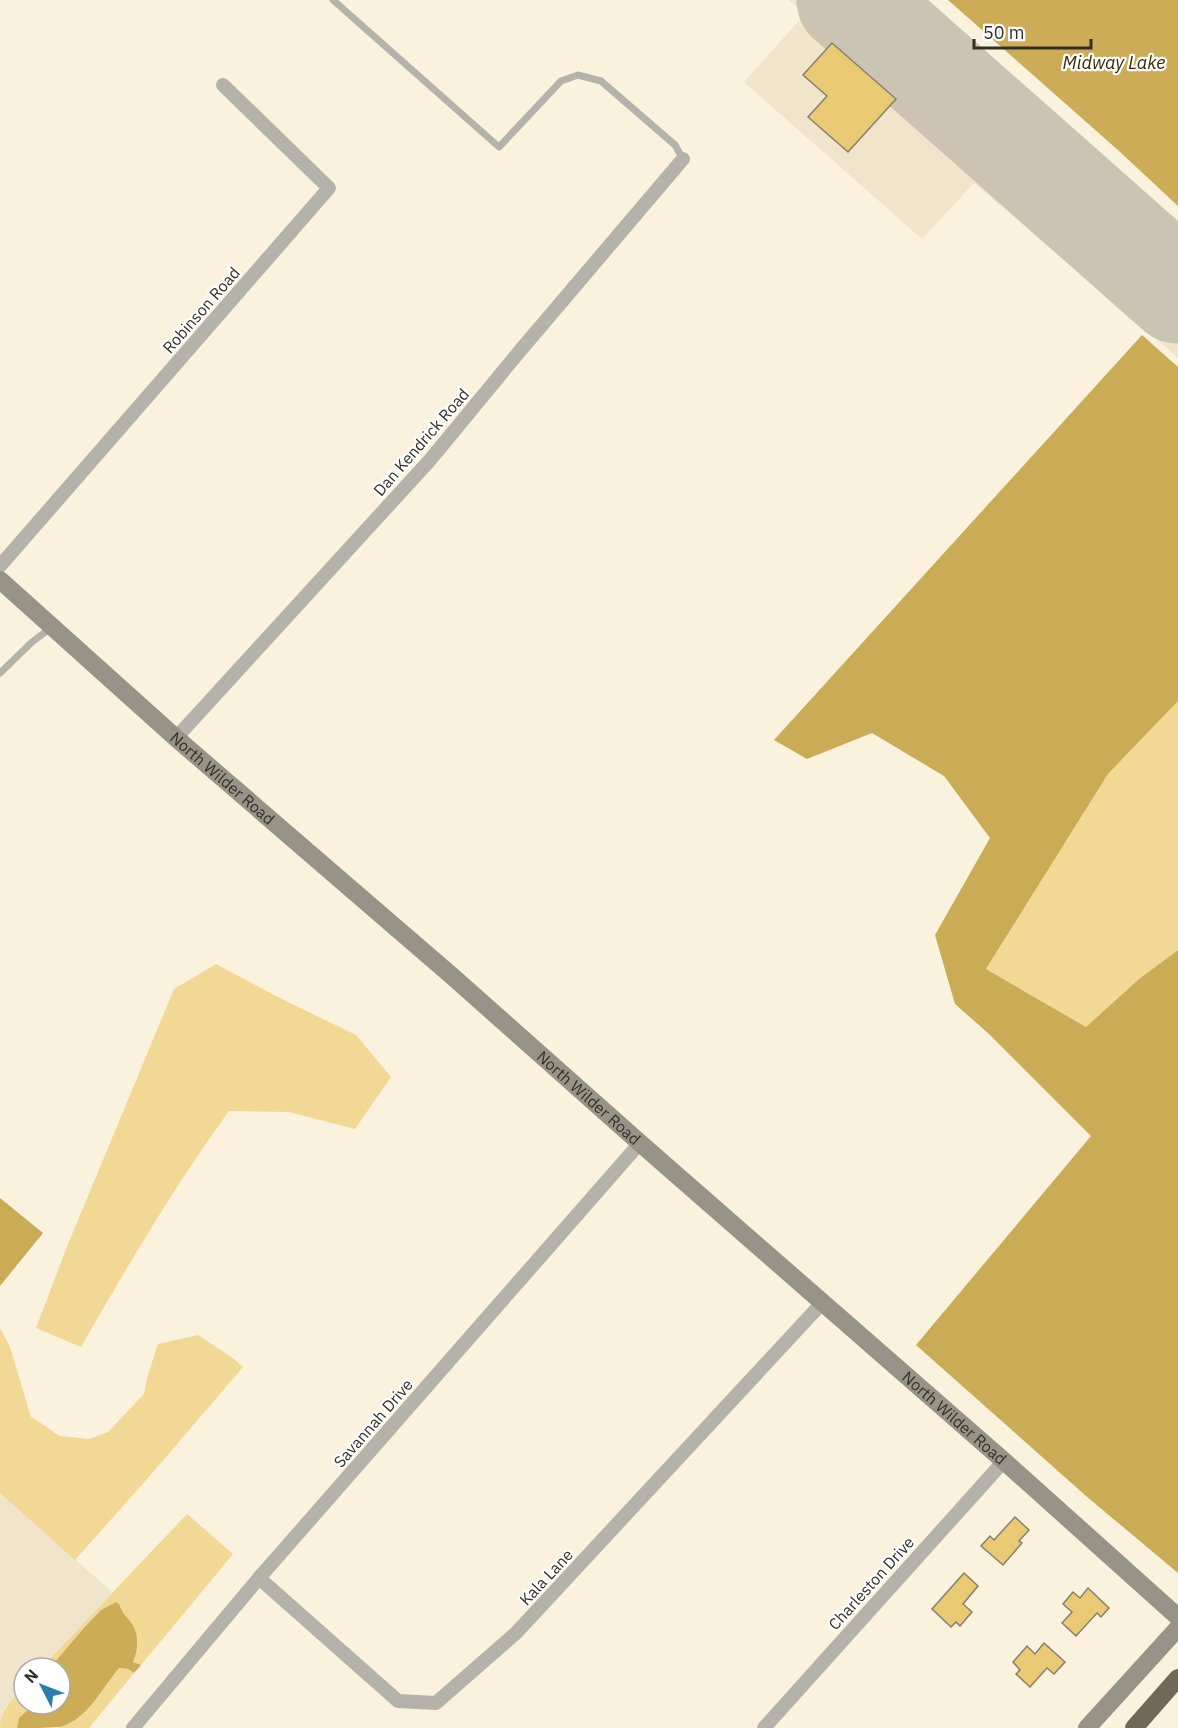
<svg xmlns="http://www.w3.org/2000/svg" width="1178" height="1728" font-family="'IBM Plex Sans',sans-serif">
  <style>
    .built { fill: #f0e5ca }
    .green { fill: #f2d895 }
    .forest { fill: #cbac56 }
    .water { fill: #ccac57 }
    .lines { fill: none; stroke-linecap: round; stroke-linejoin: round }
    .runway { stroke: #ccc4b2; stroke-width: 105 }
    .building { fill: #e9c973; stroke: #867f6d; stroke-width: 1.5 }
    .lane { stroke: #b5b2a9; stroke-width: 7 }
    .street { stroke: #b5b2a9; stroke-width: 14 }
    .secondary { stroke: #979386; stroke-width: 18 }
    .highway { stroke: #706957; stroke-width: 18 }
    .labels { text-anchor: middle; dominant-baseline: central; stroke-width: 4.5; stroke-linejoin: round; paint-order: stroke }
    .street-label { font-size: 16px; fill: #322f27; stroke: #fff }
    .water-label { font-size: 18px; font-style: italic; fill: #352802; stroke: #fff }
  </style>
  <rect width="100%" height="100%" fill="#faf2dd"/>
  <g class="built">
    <polygon points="789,0 911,0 1109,174 1178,241 1178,358 974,183 922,239 744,82 805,14"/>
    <polygon points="0,1493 112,1592 41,1668 24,1668 24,1687 5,1708 0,1723"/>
  </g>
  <g class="green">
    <polygon points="1178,701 1178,950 1139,979 1086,1027 986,969 1108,774"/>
    <path d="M216 964 278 997 356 1035 391 1077 355 1129 289 1112 229 1111C174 1187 128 1265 81 1347L36 1328 66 1249 174 989Z"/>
    <polygon points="0,1328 10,1347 31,1417 47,1427 59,1436 89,1439 108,1432 144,1394 147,1378 158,1344 198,1335 234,1359 243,1367 147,1479 75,1560 0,1493"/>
    <path d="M187 1514 233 1554 141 1665 133 1662C135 1656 137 1650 138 1644 139 1628 123 1615 116 1602L101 1610 82 1630 50 1668H41Z"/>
    <polygon points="119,1668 128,1669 134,1673 89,1728 59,1728"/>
    <path d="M24 1687V1704H34L20 1718 17 1728H0C0 1710 13 1699 24 1687Z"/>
  </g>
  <g class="forest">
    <polygon points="1142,335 1178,367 1178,701 1108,774 986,969 1086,1027 1139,979 1178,950 1178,1573 1086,1496 916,1345 1091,1136 989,1034 955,1004 935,935 990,838 944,776 872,733 807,759 774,740"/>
    <polygon points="0,1198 43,1233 0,1286"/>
  </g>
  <g class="water">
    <polygon points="948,0 1178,0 1178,206 1119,151"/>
    <path d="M116 1602 119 1604C122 1612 124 1614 129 1620 140 1633 139 1648 133 1662L141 1665 134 1673 128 1669 119 1668C101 1689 88 1719 60 1727 48 1728 30 1728 17 1728L19 1718 34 1704H60V1668H50L82 1630 101 1610Z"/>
  </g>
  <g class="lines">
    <polyline class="runway" points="849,0 1178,291"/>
  </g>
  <g class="building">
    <polygon points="832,43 896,99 848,152 808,117 827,96 803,75"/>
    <polygon points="1015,1517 1029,1530 1019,1541 1022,1543 1003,1565 981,1546 990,1536 994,1540"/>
    <polygon points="964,1573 978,1586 963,1604 972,1612 960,1626 956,1622 951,1627 932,1609"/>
    <polygon points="1088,1588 1109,1608 1101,1617 1097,1613 1076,1636 1062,1623 1072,1612 1063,1604 1073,1592 1080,1598"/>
    <polygon points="1044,1643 1065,1662 1054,1674 1047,1668 1030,1687 1016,1674 1020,1670 1013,1662 1027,1646 1035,1654"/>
  </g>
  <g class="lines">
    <g class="lane">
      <polyline points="333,0 499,147 561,81 578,75 601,81 675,145 683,159"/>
      <polyline points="0,673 32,642 52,627"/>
    </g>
    <g class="street">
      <polyline points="0,566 329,188 223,85"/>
      <polyline points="176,738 430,460 519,352 683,159"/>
      <polyline points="259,1578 398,1701 436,1703 516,1633 823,1302"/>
      <polyline points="133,1728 259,1578 640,1143"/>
      <polyline points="764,1728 1004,1461"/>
    </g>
    <g class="secondary">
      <path id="s1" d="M0 580 176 738 452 976 640 1143 1004 1461 1178 1617"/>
      <polyline points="1087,1728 1178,1628"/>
    </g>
    <polyline class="highway" points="1134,1728 1178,1678"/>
  </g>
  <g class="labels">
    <g class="street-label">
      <text transform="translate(201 310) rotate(-49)">Robinson Road</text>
      <text transform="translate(421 442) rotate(-49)">Dan Kendrick Road</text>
      <text stroke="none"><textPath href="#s1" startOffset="298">North Wilder Road</textPath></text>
      <text stroke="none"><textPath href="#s1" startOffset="784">North Wilder Road</textPath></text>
      <text stroke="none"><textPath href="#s1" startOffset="1270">North Wilder Road</textPath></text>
      <text transform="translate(373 1423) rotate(-49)">Savannah Drive</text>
      <text transform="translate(546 1577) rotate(-47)">Kala Lane</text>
      <text transform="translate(871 1583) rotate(-48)">Charleston Drive</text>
    </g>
    <g class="water-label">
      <text x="1114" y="62">Midway Lake</text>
    </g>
  </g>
  <g transform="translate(42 1686) rotate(312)"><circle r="28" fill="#ffffff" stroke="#adaca9" stroke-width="1.5"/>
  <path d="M0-4.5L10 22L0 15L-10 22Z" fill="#2c7eaf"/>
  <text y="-9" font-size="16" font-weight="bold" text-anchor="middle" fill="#322f27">N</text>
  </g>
  <path d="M974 39v9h117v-9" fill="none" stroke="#322f27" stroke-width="3"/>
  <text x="983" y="39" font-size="18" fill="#322f27" stroke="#ffffff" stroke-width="4.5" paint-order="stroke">50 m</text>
</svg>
